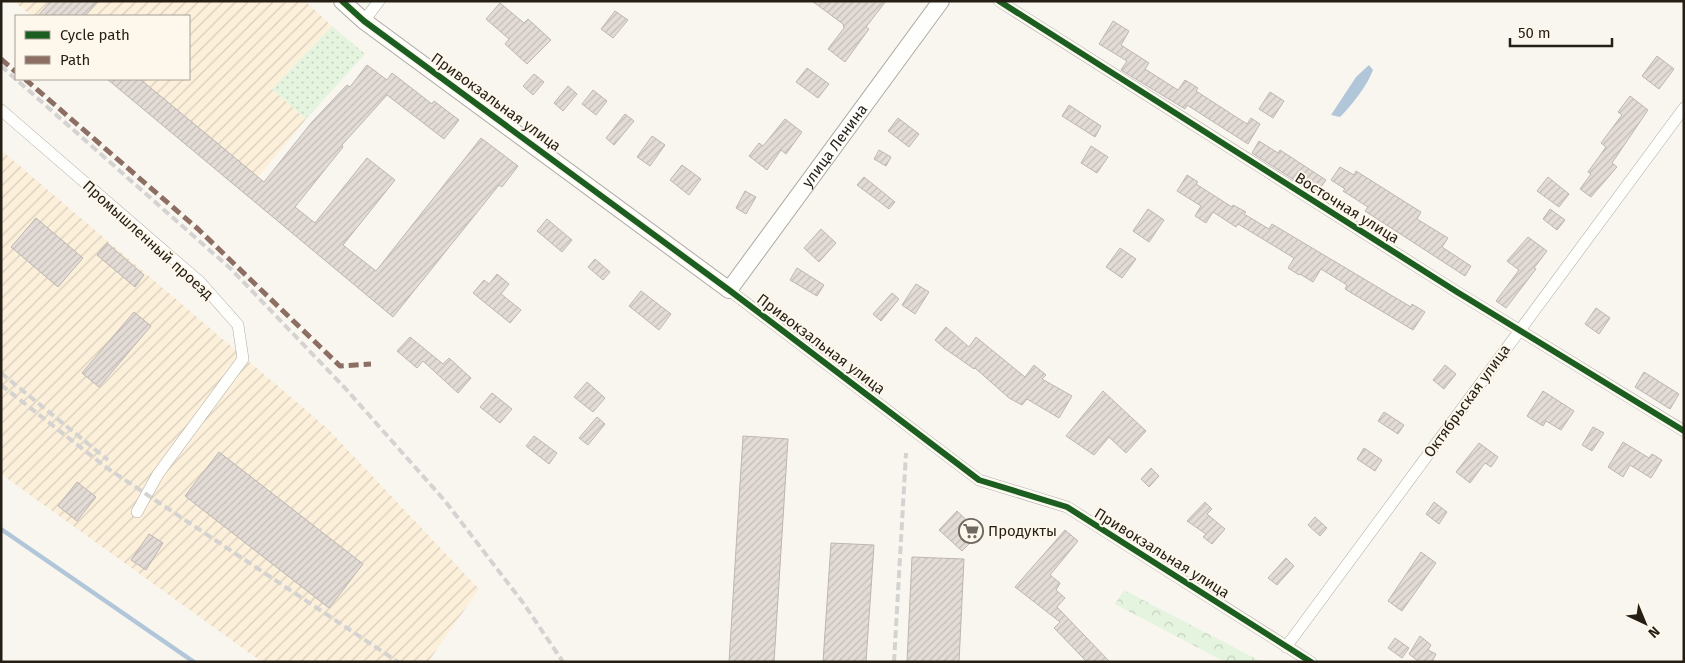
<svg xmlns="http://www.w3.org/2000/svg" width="1685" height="663" font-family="'Fira Sans',sans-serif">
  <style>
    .industrial { fill: url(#industrial-furrows) }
    .grass { fill: url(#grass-dots) }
    .forest { fill: url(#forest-crowns) }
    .water { fill: #b2c6da }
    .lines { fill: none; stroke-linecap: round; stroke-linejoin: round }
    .stream { stroke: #b2c6da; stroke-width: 4.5 }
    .building { fill: url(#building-hatch); stroke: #bdb6b1 }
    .street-casing { stroke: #aeaaa2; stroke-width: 12 }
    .secondary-casing { stroke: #aeaaa2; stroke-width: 18 }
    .street { stroke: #fefefd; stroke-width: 11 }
    .secondary { stroke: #fefefd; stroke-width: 16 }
    .rail { stroke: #d4d3d1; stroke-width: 4; stroke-dasharray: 8 4; stroke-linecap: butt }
    .quiet { stroke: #8d6e63; stroke-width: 5; stroke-dasharray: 10 5; stroke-linecap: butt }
    .cycleway-casing { stroke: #fdf7ec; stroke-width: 9 }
    .cycleway { stroke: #1b5e20; stroke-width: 6 }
    .labels { text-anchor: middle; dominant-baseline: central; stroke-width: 4; stroke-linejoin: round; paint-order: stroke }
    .street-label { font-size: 15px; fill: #241e14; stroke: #fdf7ec }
    .poi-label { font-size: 15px; fill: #241e14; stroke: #fdf7ec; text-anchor: start }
  </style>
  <defs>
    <pattern id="industrial-furrows" width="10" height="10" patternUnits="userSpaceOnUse" patternTransform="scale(1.25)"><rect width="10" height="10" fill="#fcf0db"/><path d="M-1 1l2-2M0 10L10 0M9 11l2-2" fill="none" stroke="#d8cdbb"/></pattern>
    <pattern id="grass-dots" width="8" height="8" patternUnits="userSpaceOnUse" patternTransform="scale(1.25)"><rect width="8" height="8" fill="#e5f4de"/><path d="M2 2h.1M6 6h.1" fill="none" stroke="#c4d1be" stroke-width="1.8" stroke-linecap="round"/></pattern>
    <pattern id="forest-crowns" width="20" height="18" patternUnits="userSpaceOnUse" patternTransform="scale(1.25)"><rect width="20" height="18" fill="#e5f4de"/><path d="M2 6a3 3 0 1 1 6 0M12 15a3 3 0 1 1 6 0" fill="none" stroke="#c4d1be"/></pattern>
    <pattern id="building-hatch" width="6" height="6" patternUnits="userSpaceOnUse" patternTransform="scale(1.25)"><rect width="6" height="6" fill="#e3dbd6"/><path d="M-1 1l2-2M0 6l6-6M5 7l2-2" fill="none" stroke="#c3bcb7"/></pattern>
  </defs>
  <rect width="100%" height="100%" fill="#f9f6f0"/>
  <g class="industrial">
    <polygon points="13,1 305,1 332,26 272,89 306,119 245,193 107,79 189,79 189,16 32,16"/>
    <polygon points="1,150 327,428 479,589 428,662 262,662 1,474"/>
  </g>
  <polygon class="grass" points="332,26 365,54 306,119 272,89"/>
  <polygon class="forest" points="1124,590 1262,662 1225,662 1115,604"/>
  <path class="water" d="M1369 65 1373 70C1367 86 1352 105 1340 117L1331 115 1356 77Z"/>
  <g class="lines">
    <polyline class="stream" points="1,529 194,662"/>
  </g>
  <g class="building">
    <polygon points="51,1 98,1 85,16 38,16"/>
    <polygon points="812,1 886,1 866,27 869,29 845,62 828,49 844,28 843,24"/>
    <polygon points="500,3 524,23 528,19 551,40 527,64 505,44 509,39 486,19"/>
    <polygon points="615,11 628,20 613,38 601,29"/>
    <polygon points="1113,21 1129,31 1121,45 1149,63 1145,69 1178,90 1185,80 1198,88 1196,91 1247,124 1251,118 1260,124 1248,144 1187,105 1185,109 1121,70 1127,61 1099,44"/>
    <polygon points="1657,56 1674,69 1659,89 1642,76"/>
    <polygon points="367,65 387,80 392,73 432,104 434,101 459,120 444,139 387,95 342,145 343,147 295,207 315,223 367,158 395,180 343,245 376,271 481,138 518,166 502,187 499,185 393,317 107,79 140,79 264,182 312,122 347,85 350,87"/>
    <polygon points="807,68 829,84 818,98 796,82"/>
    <polygon points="534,74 544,82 533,95 523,86"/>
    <polygon points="568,86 577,94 563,111 554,103"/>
    <polygon points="593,90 607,101 596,115 582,104"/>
    <polygon points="1270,92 1284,101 1273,118 1259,109"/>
    <polygon points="1630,96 1648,110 1612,163 1617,167 1591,197 1580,189 1591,174 1588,172 1606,147 1601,143 1622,115 1618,112"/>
    <polygon points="1069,105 1101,126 1095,137 1062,116"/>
    <polygon points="625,114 634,121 614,145 606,138"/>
    <polygon points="898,118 919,134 909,147 888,131"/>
    <polygon points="785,119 802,132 786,154 781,150 767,170 749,156 759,143 763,146"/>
    <polygon points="652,136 665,145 650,166 637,157"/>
    <polygon points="1259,141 1278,153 1280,150 1326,180 1318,191 1298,178 1296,181 1252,153"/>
    <polygon points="1091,146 1108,157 1097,173 1081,163"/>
    <polygon points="879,150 891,157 886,166 874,159"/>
    <polygon points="682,165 701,179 689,195 670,180"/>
    <polygon points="1340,167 1354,175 1356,171 1421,212 1417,219 1448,238 1442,247 1471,266 1465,276 1365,211 1368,207 1343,191 1345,189 1331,180"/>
    <polygon points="1187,175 1198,182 1196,184 1232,207 1233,205 1246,212 1244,214 1269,229 1272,224 1411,307 1412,304 1425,312 1413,330 1345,289 1347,285 1321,269 1313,282 1300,274 1299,275 1288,268 1294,258 1238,224 1236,227 1213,212 1206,223 1195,216 1201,206 1177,191"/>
    <polygon points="864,177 895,202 889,209 857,185"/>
    <polygon points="1548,177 1569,194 1559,207 1537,191"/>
    <polygon points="745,191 756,197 746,214 736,208"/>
    <polygon points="1148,209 1164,220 1149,242 1133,231"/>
    <polygon points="1550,209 1565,220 1557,230 1543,219"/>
    <polygon points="36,218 83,258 58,287 11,247"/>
    <polygon points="547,219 572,240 562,252 537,231"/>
    <polygon points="821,229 836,243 819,262 804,248"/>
    <polygon points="1528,237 1547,251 1534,268 1536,269 1506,308 1496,301 1519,270 1507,261"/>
    <polygon points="107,243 144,275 135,287 97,255"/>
    <polygon points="1120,248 1136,259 1122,278 1106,267"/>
    <polygon points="595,259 610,272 603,280 588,267"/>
    <polygon points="797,268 824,285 817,296 790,280"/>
    <polygon points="497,274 509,284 501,294 521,310 510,323 473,293 484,280 489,284"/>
    <polygon points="916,284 929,292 915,314 902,305"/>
    <polygon points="641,291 671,314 659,330 629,306"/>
    <polygon points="892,293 899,299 881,321 873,314"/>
    <polygon points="1596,308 1610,318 1599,334 1585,324"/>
    <polygon points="134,312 151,326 99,387 82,373"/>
    <polygon points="946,327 969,347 976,337 1025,377 1034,365 1046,375 1042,379 1072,396 1059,418 1027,399 1022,405 1009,398 975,368 974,369 944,348 935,340"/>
    <polygon points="410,337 443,364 449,358 471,378 458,393 423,361 417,368 397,351"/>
    <polygon points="1445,365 1456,374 1444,389 1433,380"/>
    <polygon points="1644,372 1679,394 1670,409 1635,387"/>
    <polygon points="587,382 605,398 593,412 574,397"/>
    <polygon points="1103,391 1146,431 1126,453 1109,437 1094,455 1066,436"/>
    <polygon points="1543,391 1574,411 1561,430 1546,421 1543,426 1527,416"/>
    <polygon points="492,393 512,409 500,423 480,407"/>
    <polygon points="1384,412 1404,425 1398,434 1378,421"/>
    <polygon points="597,417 605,424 588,445 579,438"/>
    <polygon points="1593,427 1604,433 1592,451 1582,445"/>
    <polygon points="534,436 557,453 549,464 526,446"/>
    <polygon points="743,436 788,439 774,662 729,662"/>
    <polygon points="1623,442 1649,458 1652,454 1662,460 1651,478 1630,465 1623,477 1608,467"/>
    <polygon points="1479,443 1498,457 1491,467 1485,463 1470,483 1456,472"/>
    <polygon points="1364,448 1382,460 1375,471 1357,459"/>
    <polygon points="219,452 363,564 329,608 185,496"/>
    <polygon points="1151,468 1159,476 1149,487 1141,479"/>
    <polygon points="77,482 96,497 77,521 58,506"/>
    <polygon points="1205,502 1212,509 1207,514 1225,529 1212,544 1203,537 1206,534 1187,521"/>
    <polygon points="1434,502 1447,512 1439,524 1426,514"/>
    <polygon points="957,511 980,533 962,551 939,530"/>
    <polygon points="1315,517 1327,528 1320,536 1308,525"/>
    <polygon points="1065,530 1078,541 1050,575 1060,583 1056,590 1065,598 1057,607 1110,662 1087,662 1054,628 1060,622 1015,587"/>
    <polygon points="149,534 163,543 146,570 131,560"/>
    <polygon points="831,543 874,545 866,662 823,662"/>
    <polygon points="1421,552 1436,563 1402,611 1388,601"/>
    <polygon points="912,557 964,559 959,662 907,662"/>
    <polygon points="1286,558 1294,566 1277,585 1268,578"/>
    <polygon points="1420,636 1431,645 1428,650 1436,654 1432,662 1419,662 1409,654"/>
    <polygon points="1395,638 1409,648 1402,658 1388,648"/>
  </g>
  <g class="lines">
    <defs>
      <g id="street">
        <polyline points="999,1 1457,292 1684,431"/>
        <polyline points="364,21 379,1"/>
        <polyline points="1,110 200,282 238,325 243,359 158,474 137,512"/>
        <polyline points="729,290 979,480 1067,507 1311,662"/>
        <polyline points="1286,647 1684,108"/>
      </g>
      <g id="secondary">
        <path id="s1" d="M342 1 364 21 729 290 941 1"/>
      </g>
    </defs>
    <use href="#street" class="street-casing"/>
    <use href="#secondary" class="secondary-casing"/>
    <use href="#street" class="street"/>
    <use href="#secondary" class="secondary"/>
    <g class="rail">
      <polyline points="1,66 231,269 345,388 445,501 524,604 563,662"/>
      <polyline points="1,373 108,460"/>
      <polyline points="1,385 107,468 398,662"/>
      <polyline points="894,662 906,453"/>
    </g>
    <g class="quiet">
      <polyline points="1,59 16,72"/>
      <polyline points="25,79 198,229 340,366 371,364"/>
    </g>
    <defs>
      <g id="cycleway">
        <polyline points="342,1 364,21 729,290 979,480 1067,507 1311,662"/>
        <polyline points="999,1 1457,292 1684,431"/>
      </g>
    </defs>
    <use href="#cycleway" class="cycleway-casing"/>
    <use href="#cycleway" class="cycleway"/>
  </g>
  <defs>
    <symbol id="supermarket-ring" viewBox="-11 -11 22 22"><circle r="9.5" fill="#fdf7ec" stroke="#6f6a61" stroke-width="1.5"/><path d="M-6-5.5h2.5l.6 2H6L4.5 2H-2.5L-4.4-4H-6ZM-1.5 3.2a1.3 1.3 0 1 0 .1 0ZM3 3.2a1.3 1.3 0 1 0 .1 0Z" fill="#6f6a61"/></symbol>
  </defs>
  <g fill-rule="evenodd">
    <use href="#supermarket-ring" x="957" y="517" width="28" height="28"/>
  </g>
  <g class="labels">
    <g class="street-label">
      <text transform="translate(496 102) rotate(36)">Привокзальная улица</text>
      <text stroke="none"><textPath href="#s1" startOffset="662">улица Ленина</textPath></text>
      <text transform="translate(1347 208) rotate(32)">Восточная улица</text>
      <text transform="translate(148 240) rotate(42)">Промышленный проезд</text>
      <text transform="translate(821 344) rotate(37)">Привокзальная улица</text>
      <text transform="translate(1467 401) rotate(-54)">Октябрьская улица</text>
      <text transform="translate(1162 553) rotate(32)">Привокзальная улица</text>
    </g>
    <g class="poi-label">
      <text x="988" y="531">Продукты</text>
    </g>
  </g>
  <rect width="1685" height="663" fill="none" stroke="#241e14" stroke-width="5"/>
  <rect x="15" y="15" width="175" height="65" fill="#fdf7ec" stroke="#a6a096"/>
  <rect x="25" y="31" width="25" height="8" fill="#1b5e20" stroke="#a6a096"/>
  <text x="60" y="40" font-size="15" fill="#241e14">Cycle path</text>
  <rect x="25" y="56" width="25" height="8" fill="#8d6e63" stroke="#a6a096"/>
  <text x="60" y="65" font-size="15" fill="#241e14">Path</text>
  <g transform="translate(1645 623) rotate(136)" stroke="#fdf7ec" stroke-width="4" paint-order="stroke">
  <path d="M0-4L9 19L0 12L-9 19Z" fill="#241e14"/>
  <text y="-8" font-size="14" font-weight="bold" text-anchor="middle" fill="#241e14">N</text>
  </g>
  <path d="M1510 38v8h102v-8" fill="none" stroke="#241e14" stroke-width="2.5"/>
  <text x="1518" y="38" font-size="15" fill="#241e14" stroke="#fdf7ec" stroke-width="4" paint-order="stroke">50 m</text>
</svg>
